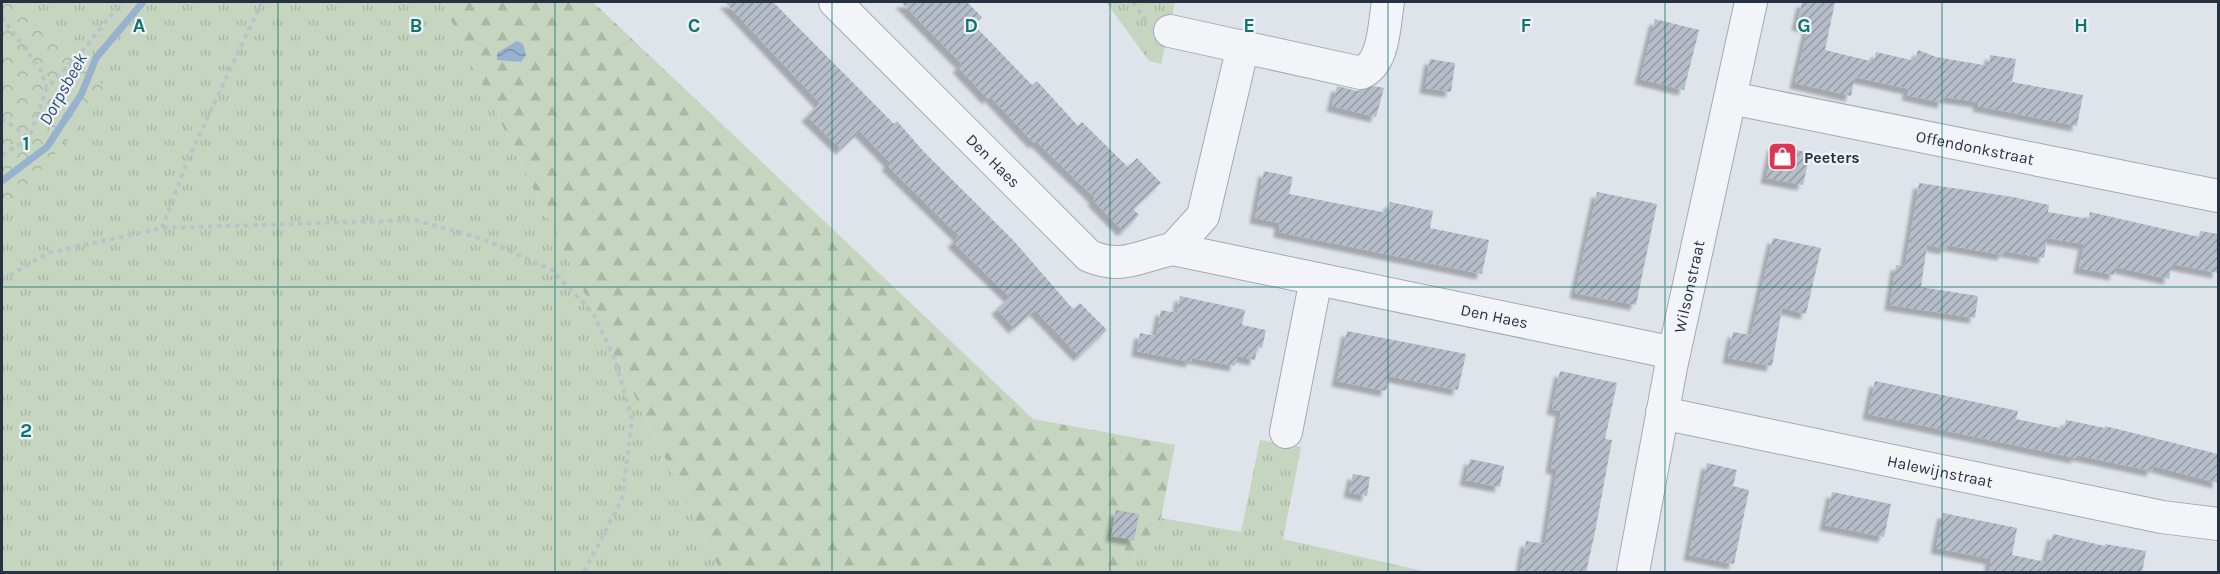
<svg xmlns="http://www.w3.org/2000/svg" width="2220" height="574" font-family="Karla,sans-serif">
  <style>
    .grass { fill: url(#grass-tufts) }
    .forest { fill: url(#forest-firs) }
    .park { fill: url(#park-crowns) }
    .water { fill: url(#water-waves) }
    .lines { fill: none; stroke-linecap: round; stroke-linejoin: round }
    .stream { stroke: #96b2ce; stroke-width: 7 }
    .building { fill: url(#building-hatch); filter: url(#shadow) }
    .minor-casing { stroke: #a4aab5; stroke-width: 34 }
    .path { stroke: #bdc1c9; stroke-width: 4; stroke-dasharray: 4.5 4.5; stroke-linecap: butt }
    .minor { stroke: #f2f4f8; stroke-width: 32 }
    .grid { fill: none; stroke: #0f766e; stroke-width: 1.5; stroke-opacity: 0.55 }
    .labels { text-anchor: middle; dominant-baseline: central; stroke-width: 4.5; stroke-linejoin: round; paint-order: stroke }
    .street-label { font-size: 16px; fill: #263143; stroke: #eff2f7 }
    .poi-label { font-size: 16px; font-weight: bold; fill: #263143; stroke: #eff2f7; text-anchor: start }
    .water-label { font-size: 18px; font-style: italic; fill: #2b517b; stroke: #eff2f7 }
    .grid-label { font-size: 20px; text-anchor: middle; font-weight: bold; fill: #0f766e; stroke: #eff2f7; stroke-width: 4.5; stroke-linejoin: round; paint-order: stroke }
  </style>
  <defs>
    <pattern id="grass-tufts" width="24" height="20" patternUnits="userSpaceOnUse" patternTransform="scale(1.5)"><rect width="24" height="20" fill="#c5d5bf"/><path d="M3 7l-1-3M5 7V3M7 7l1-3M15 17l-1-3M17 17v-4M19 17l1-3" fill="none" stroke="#a9b7a5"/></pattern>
    <pattern id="forest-firs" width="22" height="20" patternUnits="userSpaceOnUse" patternTransform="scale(1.5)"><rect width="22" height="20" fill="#c5d5bf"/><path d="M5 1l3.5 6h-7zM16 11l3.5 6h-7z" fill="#a9b7a5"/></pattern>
    <pattern id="park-crowns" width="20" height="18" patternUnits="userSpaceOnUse" patternTransform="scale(1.5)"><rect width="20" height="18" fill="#c5d5bf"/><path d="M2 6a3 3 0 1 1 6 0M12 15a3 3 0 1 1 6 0" fill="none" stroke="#a9b7a5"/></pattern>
    <pattern id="water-waves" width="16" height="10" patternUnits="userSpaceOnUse" patternTransform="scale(1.5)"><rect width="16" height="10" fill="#96b2ce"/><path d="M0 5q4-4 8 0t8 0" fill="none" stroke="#7a91a9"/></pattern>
    <pattern id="building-hatch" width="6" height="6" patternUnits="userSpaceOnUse" patternTransform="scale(1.5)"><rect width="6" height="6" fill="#b5bdc8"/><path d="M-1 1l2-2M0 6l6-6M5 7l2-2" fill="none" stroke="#939aa4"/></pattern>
    <filter id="shadow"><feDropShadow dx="-5.5" dy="5.5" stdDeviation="1.5" flood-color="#0004"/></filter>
  </defs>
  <rect width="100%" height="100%" fill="#dfe3ea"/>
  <g class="grass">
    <polygon points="14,2 442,2 721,572 2,572 2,215 108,92 75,55"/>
    <polygon points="1106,2 1175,2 1161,64 1149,61"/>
    <polygon points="1260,440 1301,447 1283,539 1427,572 1125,572 1161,518 1241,532"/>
  </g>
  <polygon class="forest" points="442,2 593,2 1033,419 1175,445 1161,518 1125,572 721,572"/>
  <polygon class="park" points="2,2 14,2 75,55 109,92 2,215"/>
  <polygon class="water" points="517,41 523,44 526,55 521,62 497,60 497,53"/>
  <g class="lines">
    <polyline class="stream" points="2,181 47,147 81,95 96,58 143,2"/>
  </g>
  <g class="building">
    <polygon points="725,2 773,2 894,124 897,121 924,152 1014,241 1073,309 1080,303 1107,330 1079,356 1035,310 1014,328 997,309 1010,297 953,242 959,236 887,165 890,162 860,131 841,149 807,116 820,103"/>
    <polygon points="901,2 967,2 982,17 974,25 1032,85 1037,81 1078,126 1082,122 1128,167 1137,158 1161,183 1133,209 1139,215 1123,231 1093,200 1095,198 1036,141 1034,143 990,96 988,99 958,67 962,64"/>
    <polygon points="1802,2 1835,2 1825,50 1874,62 1876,52 1915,61 1918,50 1936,57 1989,66 1990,55 2016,59 2012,82 2083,95 2077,126 1978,106 1979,102 1944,97 1943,103 1907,95 1909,89 1855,77 1851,96 1795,83 1808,27 1797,25"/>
    <polygon points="1655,19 1699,30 1684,90 1640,79"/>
    <polygon points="1430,59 1455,63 1451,92 1425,88"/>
    <polygon points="1337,86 1357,91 1374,86 1384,88 1376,117 1332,106"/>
    <polygon points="1773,145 1810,153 1803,185 1766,178"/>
    <polygon points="1264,171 1293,177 1289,194 1387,213 1390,202 1433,211 1430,228 1489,240 1482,274 1279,232 1280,223 1255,218"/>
    <polygon points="1919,183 2013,197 2049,205 2048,212 2089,219 2090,212 2199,237 2200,231 2218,234 2218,273 2172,264 2169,279 2116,267 2115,275 2079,268 2084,244 2047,238 2044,258 2004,251 2003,255 1947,245 1946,249 1927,245 1921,287 1978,296 1975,318 1890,305 1896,265 1905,266"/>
    <polygon points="1597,192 1657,204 1636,305 1575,293"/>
    <polygon points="1773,238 1821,248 1806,314 1782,308 1772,366 1728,358 1733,332 1751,335"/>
    <polygon points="1180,296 1245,310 1242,325 1266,330 1262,348 1257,347 1255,360 1237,356 1235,366 1192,358 1191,362 1137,351 1140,333 1156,336 1161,310 1177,313"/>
    <polygon points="1347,331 1466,354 1458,390 1389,376 1386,391 1337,381"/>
    <polygon points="1560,371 1617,383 1605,439 1612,440 1595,532 1586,573 1520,573 1526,541 1545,544 1557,469 1551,468 1561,411 1552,409"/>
    <polygon points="1875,381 2018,411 2016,419 2064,429 2066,420 2105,428 2105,426 2218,454 2218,483 2153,466 2152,471 2077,455 2076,458 1868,414"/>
    <polygon points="1470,459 1504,466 1500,487 1465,480"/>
    <polygon points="1707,463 1737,470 1733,486 1749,490 1734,564 1689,555"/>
    <polygon points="1353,474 1370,477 1367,496 1349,492"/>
    <polygon points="1832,492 1891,504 1884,537 1825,525"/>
    <polygon points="1116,510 1139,514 1134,540 1111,536"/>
    <polygon points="1943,513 2017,528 2012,555 2046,562 2053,534 2105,546 2105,544 2146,551 2142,573 1989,573 1991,559 1936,548"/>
  </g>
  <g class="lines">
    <defs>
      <g id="minor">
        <path id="s1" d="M835 2 1089 256C1124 270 1138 256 1173 249L1674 353"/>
        <path d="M1170 31 1361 73C1385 63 1384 24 1388 2"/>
        <path id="s2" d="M1731 98 2218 196"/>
        <polyline points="1173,249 1203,216 1243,46"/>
        <path id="s3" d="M1662 413 2162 517 2218 524"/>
        <polyline points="1286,432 1316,279"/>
        <path id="s4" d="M1633 572 1671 367 1751 2"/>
      </g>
    </defs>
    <use href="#minor" class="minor-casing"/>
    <g class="path">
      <polyline points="1133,2 1146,21"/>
      <polyline points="2,17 40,69 47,88"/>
      <polyline points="2,118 29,138"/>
      <polyline points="2,155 29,138 47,88 84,49 122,2"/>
      <polyline points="162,228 188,159 262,2"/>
      <polyline points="2,280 48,253 162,228 415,220 483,239 552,270 593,313 614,357 632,419 622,499 584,572"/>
    </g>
    <use href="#minor" class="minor"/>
  </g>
  <path class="grid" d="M278 2V572M555 2V572M832 2V572M1110 2V572M1388 2V572M1665 2V572M1942 2V572M2 287H2218"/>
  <defs>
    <symbol id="shop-square" viewBox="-11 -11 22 22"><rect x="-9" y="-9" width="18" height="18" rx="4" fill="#dd3653" stroke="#eff2f7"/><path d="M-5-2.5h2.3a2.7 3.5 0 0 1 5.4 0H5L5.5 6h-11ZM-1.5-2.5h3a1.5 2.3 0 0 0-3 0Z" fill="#fff"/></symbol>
  </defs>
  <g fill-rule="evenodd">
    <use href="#shop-square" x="1766" y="140" width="33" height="33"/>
  </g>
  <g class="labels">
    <g class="street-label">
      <text stroke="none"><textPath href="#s2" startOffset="249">Offendonkstraat</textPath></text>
      <text stroke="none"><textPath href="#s1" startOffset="224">Den Haes</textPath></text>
      <text stroke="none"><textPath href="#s4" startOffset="291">Wilsonstraat</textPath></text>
      <text stroke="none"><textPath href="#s1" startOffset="774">Den Haes</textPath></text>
      <text stroke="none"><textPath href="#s3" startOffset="284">Halewijnstraat</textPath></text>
    </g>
    <g class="poi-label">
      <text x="1804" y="157">Peeters</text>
    </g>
    <g class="water-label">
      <text transform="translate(63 89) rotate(-61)">Dorpsbeek</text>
    </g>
  </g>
  <g class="grid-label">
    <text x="139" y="32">A</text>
    <text x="416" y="32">B</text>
    <text x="694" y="32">C</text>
    <text x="971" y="32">D</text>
    <text x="1249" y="32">E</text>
    <text x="1526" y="32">F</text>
    <text x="1804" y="32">G</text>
    <text x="2081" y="32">H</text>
    <text x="26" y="150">1</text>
    <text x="26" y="437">2</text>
  </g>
  <rect width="2220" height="574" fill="none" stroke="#263143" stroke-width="6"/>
</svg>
